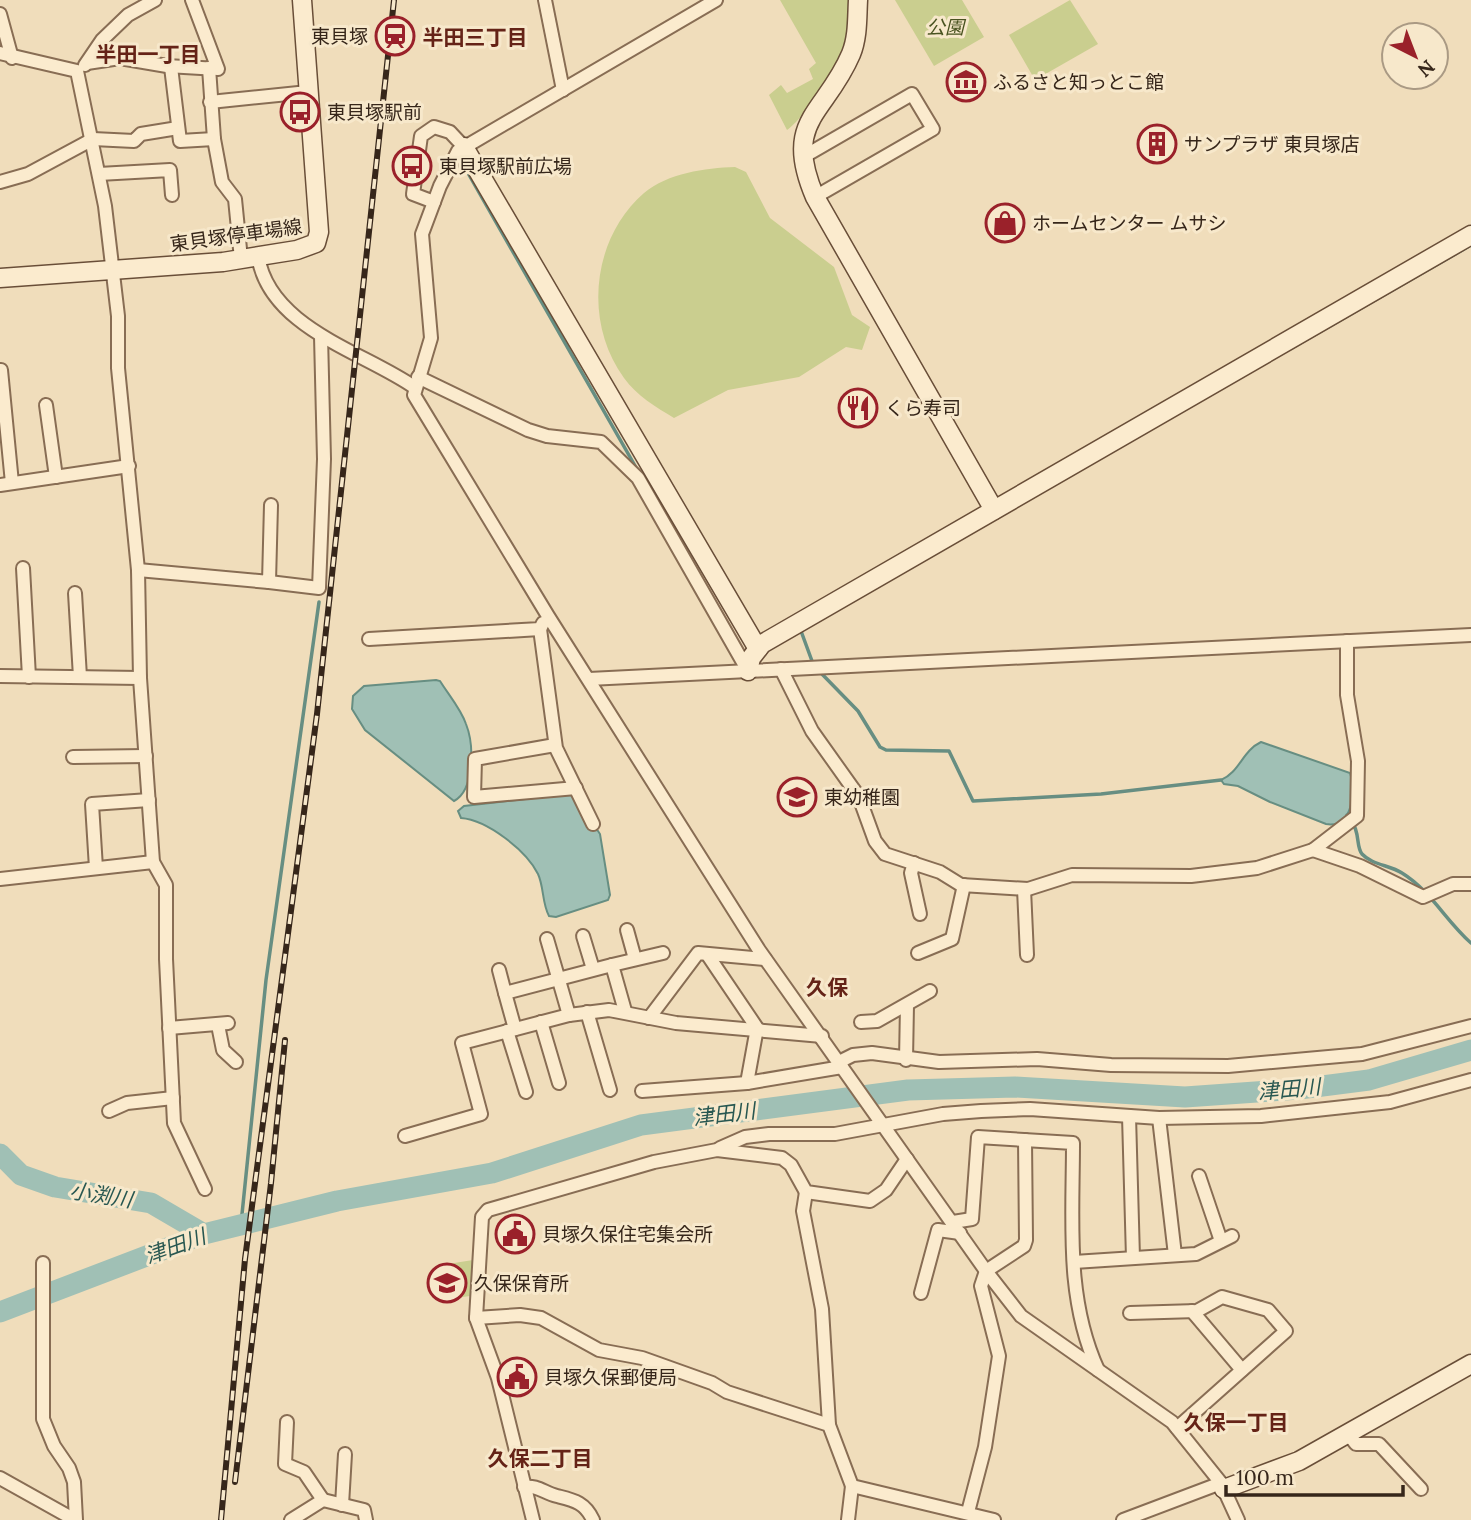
<svg xmlns="http://www.w3.org/2000/svg" width="1471" height="1520" font-family="Lora,'Noto Sans JP',serif">
  <style>
    .green { fill: #cace8f }
    .water { fill: #a0c0b5; stroke: #678e82; stroke-width: 2 }
    .lines { fill: none; stroke-linecap: round; stroke-linejoin: round }
    .stream { stroke: #678e82; stroke-width: 3.5 }
    .river { stroke: #a0c0b5; stroke-width: 21 }
    .street-casing { stroke: #886d54; stroke-width: 16 }
    .secondary-casing { stroke: #694e38; stroke-width: 21 }
    .street { stroke: #fbebce; stroke-width: 12 }
    .secondary { stroke: #fbebce; stroke-width: 18 }
    .rail-casing { stroke: #36261a; stroke-width: 6 }
    .rail { stroke: #f7e8cb; stroke-width: 3.5; stroke-dasharray: 10; stroke-linecap: butt }
    .labels { text-anchor: middle; dominant-baseline: central; stroke-width: 6; stroke-linejoin: round; paint-order: stroke }
    .park-label { font-size: 19px; font-style: italic; fill: #495320; stroke: #f7e8cb }
    .poi-label { font-size: 19px; fill: #36261a; stroke: #f7e8cb; text-anchor: start }
    .street-label { font-size: 19px; fill: #36261a; stroke: #f7e8cb }
    .neighbourhood-label { font-size: 21px; font-weight: bold; fill: #652317; stroke: #f7e8cb }
    .water-label { font-size: 21px; font-style: italic; fill: #285751; stroke: #f7e8cb }
  </style>
  <rect width="100%" height="100%" fill="#f0ddbb"/>
  <g class="green">
    <path d="M780 0H849C849 10 851 23 849 33 845 55 804 120 787 130L769 95 781 85 787 93 813 79 809 69 816 63Z"/>
    <polygon points="895,0 962,0 984,37 934,66"/>
    <polygon points="1070,0 1098,44 1035,80 1009,35"/>
    <path d="M735 167 746 172 770 218 834 267 852 315 870 327 862 350 846 347 799 377 728 390 674 418C656 407 637 396 624 378 583 322 592 238 644 193 668 173 705 168 735 167Z"/>
    <polygon points="473,1260 470,1296 448,1299 442,1272 448,1270 448,1264"/>
  </g>
  <g class="water">
    <path d="M436 680 440 681C448 694 461 709 466 724 474 744 475 790 454 801L365 730 352 709 353 696 364 686Z"/>
    <path d="M1261 742 1350 773C1357 791 1352 829 1326 824L1270 802 1238 786 1224 784 1221 780C1240 772 1242 751 1261 742Z"/>
    <path d="M570 794 574 795 600 834 610 895 608 900 556 917 549 916C542 903 544 887 538 874 526 850 487 820 461 818L458 811 464 806Z"/>
  </g>
  <g class="lines">
    <g class="stream">
      <polyline points="460,159 638,471"/>
      <polyline points="1290,349 1471,245"/>
      <polyline points="801,631 812,661"/>
      <polyline points="819,671 858,711 880,747 886,750 949,751 973,801 1101,794 1221,780"/>
      <path d="M1347 815C1362 832 1355 845 1362 854 1372 865 1390 865 1402 873 1431 891 1446 921 1471 943"/>
      <polyline points="241,1224 266,980 319,602"/>
    </g>
    <g class="river">
      <polyline points="0,1154 21,1175 55,1187 151,1203 204,1234"/>
      <polyline points="0,1312 204,1234 337,1201 492,1173 641,1125 908,1090 1015,1087 1185,1097 1299,1089 1369,1080 1471,1050"/>
    </g>
    <defs>
      <g id="street">
        <polyline points="545,0 563,90"/>
        <polyline points="716,0 458,151 440,186 422,234 431,338 414,395 548,616 759,950 986,1271 1021,1316 1172,1422 1221,1483 1238,1520"/>
        <polyline points="0,14 12,58"/>
        <polyline points="0,53 77,71 105,206 118,316 118,368 138,570 140,678 153,862 166,885 166,959 174,1123 205,1189"/>
        <polyline points="87,63 120,58 167,66 218,69 192,0"/>
        <polyline points="85,65 102,40 128,15 155,0"/>
        <polyline points="171,67 180,141 214,139"/>
        <polyline points="209,68 214,139 222,182 235,199 241,259"/>
        <polyline points="210,102 308,92"/>
        <polyline points="803,157 912,94 933,129 815,197"/>
        <polyline points="99,174 170,170 172,195"/>
        <polyline points="0,182 28,174 93,139 134,141 141,134 178,128"/>
        <polyline points="434,202 413,194 421,136 434,127 450,132 464,147"/>
        <path d="M258 256C269 328 364 352 414 387"/>
        <polyline points="1,370 12,483"/>
        <polyline points="418,377 528,430 547,436 601,442 638,478 748,671"/>
        <polyline points="46,405 56,477"/>
        <polyline points="0,485 129,466"/>
        <polyline points="23,568 29,677"/>
        <polyline points="138,570 269,582 271,505"/>
        <polyline points="269,582 319,588 324,459 321,336"/>
        <polyline points="75,593 80,677"/>
        <polyline points="540,629 556,748 593,824"/>
        <polyline points="369,639 540,629 543,623"/>
        <polyline points="781,669 812,731 859,797 875,841 885,854 940,872 961,885 1028,889 1072,875 1191,876 1257,868 1313,850 1357,816 1358,761 1347,695 1347,641"/>
        <polyline points="0,676 140,678"/>
        <polyline points="589,679 1471,635"/>
        <polyline points="555,745 475,759 474,797 576,788"/>
        <polyline points="73,757 146,756"/>
        <polyline points="1313,850 1360,866 1423,897 1453,884 1471,884"/>
        <polyline points="914,863 911,873 920,914"/>
        <polyline points="96,868 92,804 149,800"/>
        <polyline points="0,879 153,862"/>
        <polyline points="1024,889 1027,955"/>
        <polyline points="627,930 635,959"/>
        <polyline points="583,936 593,969"/>
        <polyline points="547,939 569,1015"/>
        <polyline points="918,953 952,939 964,885"/>
        <polyline points="707,954 757,1028 747,1083"/>
        <polyline points="499,970 505,993"/>
        <polyline points="625,1011 612,965 663,953"/>
        <polyline points="587,1012 610,1090"/>
        <polyline points="649,1018 698,953 765,959"/>
        <polyline points="541,1022 559,1083"/>
        <polyline points="861,1022 877,1021 930,991"/>
        <polyline points="218,1025 223,1050 236,1062"/>
        <polyline points="169,1028 228,1023"/>
        <polyline points="515,1029 505,993 612,965"/>
        <polyline points="507,1031 526,1092"/>
        <polyline points="906,1060 907,1005"/>
        <polyline points="839,1062 853,1055 872,1053 939,1062 1037,1059 1111,1065 1228,1066 1362,1054 1471,1026"/>
        <polyline points="642,1091 747,1083 842,1067"/>
        <polyline points="109,1111 127,1103 173,1098"/>
        <polyline points="1129,1116 1133,1258"/>
        <polyline points="1159,1118 1175,1255"/>
        <polyline points="405,1136 481,1114 462,1043 569,1015 609,1010 676,1023 822,1036"/>
        <polyline points="720,1148 745,1137 769,1134 835,1134 943,1114 981,1111 1030,1109 1159,1118 1261,1116 1390,1102 1471,1080"/>
        <polyline points="1199,1176 1221,1241"/>
        <polyline points="806,1192 803,1211 822,1309 829,1425"/>
        <path d="M953 1222 972 1219 978 1137 1073 1143C1073 1220 1065 1298 1098 1370"/>
        <polyline points="1074,1262 1196,1254 1232,1236"/>
        <polyline points="43,1263 43,1419 54,1446 69,1468 74,1482 76,1520"/>
        <polyline points="921,1293 938,1230 960,1233"/>
        <polyline points="1192,1311 1242,1370"/>
        <polyline points="1130,1313 1197,1311 1222,1297 1268,1310 1286,1331 1177,1428"/>
        <polyline points="476,1318 520,1315 541,1318 599,1350 642,1358 712,1383 727,1392 829,1425 852,1486 994,1520"/>
        <polyline points="287,1422 285,1464 304,1472 323,1500"/>
        <polyline points="1348,1434 1356,1444 1379,1444 1421,1489"/>
        <polyline points="0,1478 75,1520"/>
        <path d="M524 1487C538 1485 544 1493 557 1496 573 1500 585 1502 593 1520"/>
        <polyline points="342,1505 345,1454"/>
        <polyline points="968,1512 985,1447 999,1356 981,1286 986,1271 1024,1246 1026,1240 1025,1140"/>
        <polyline points="291,1520 323,1500 364,1510 366,1520"/>
        <polyline points="533,1520 498,1378 476,1318 482,1217 488,1210 654,1162 717,1150 782,1158 791,1165 806,1192 870,1201 886,1190 907,1159"/>
        <polyline points="848,1520 852,1486"/>
        <polyline points="1123,1520 1221,1483"/>
      </g>
      <g id="secondary">
        <path d="M858 0C857 18 858 37 851 54 825 115 782 120 815 197L994 510"/>
        <polyline points="464,147 758,649"/>
        <polyline points="0,278 223,262 297,250 316,243 319,232 302,0"/>
        <polyline points="748,671 751,658 762,644 1471,235"/>
        <polyline points="1224,1489 1299,1461 1471,1364"/>
      </g>
    </defs>
    <use href="#street" class="street-casing"/>
    <use href="#secondary" class="secondary-casing"/>
    <use href="#street" class="street"/>
    <use href="#secondary" class="secondary"/>
    <defs>
      <g id="rail">
        <polyline points="235,1482 271,1183 285,1040"/>
        <polyline points="221,1520 245,1259 317,714 394,0"/>
      </g>
    </defs>
    <use href="#rail" class="rail-casing"/>
    <use href="#rail" class="rail"/>
  </g>
  <defs>
    <symbol id="station-ring" viewBox="-11 -11 22 22"><circle r="9.5" fill="#f7e8cb" stroke="#9a212a" stroke-width="1.5"/><path d="M-3-6H3Q5-6 5-4V2Q5 4 3 4L4.5 6H3L1.5 4h-3L-3 6H-4.5L-3 4Q-5 4-5 2V-4Q-5-6-3-6ZM-3.5-4v3h7v-3ZM-3.5 1v1.5H-2V1ZM2 1v1.5H3.5V1Z" fill="#9a212a"/></symbol>
    <symbol id="museum-ring" viewBox="-11 -11 22 22"><circle r="9.5" fill="#f7e8cb" stroke="#9a212a" stroke-width="1.5"/><path d="M0-6L6-3V-2H-6V-3ZM-5-1h2V3h-2ZM-1-1h2V3h-2ZM3-1h2V3H3ZM-6 4H6V6H-6Z" fill="#9a212a"/></symbol>
    <symbol id="bus-ring" viewBox="-11 -11 22 22"><circle r="9.5" fill="#f7e8cb" stroke="#9a212a" stroke-width="1.5"/><path d="M-5-6H5V4H4V6H2V4H-2V6H-4V4H-5ZM-3.5-4V0h7V-4ZM-3.5 1.2v1.5H-2V1.2ZM2 1.2v1.5H3.5V1.2Z" fill="#9a212a"/></symbol>
    <symbol id="building-ring" viewBox="-11 -11 22 22"><circle r="9.5" fill="#f7e8cb" stroke="#9a212a" stroke-width="1.5"/><path d="M-4-6H4V6H1V3H-1V6H-4ZM-2.5-4.3h1.7v1.8h-1.7ZM.8-4.3h1.7v1.8H.8ZM-2.5-1h1.7V.8h-1.7ZM.8-1h1.7V.8H.8Z" fill="#9a212a"/></symbol>
    <symbol id="shop-ring" viewBox="-11 -11 22 22"><circle r="9.5" fill="#f7e8cb" stroke="#9a212a" stroke-width="1.5"/><path d="M-5-2.5h2.3a2.7 3.5 0 0 1 5.4 0H5L5.5 6h-11ZM-1.5-2.5h3a1.5 2.3 0 0 0-3 0Z" fill="#9a212a"/></symbol>
    <symbol id="restaurant-ring" viewBox="-11 -11 22 22"><circle r="9.5" fill="#f7e8cb" stroke="#9a212a" stroke-width="1.5"/><path d="M-5-6h1v4h1v-4h1v4h1v-4h1v5L-1.5 .5V6h-2V.5L-5-1ZM5-6V6H3V1.5H1.5Q1.5-4 5-6Z" fill="#9a212a"/></symbol>
    <symbol id="school-ring" viewBox="-11 -11 22 22"><circle r="9.5" fill="#f7e8cb" stroke="#9a212a" stroke-width="1.5"/><path d="M0-5L7-2L0 1L-7-2ZM-4 1L0 2.5L4 1V4Q0 6-4 4Z" fill="#9a212a"/></symbol>
    <symbol id="civic-ring" viewBox="-11 -11 22 22"><circle r="9.5" fill="#f7e8cb" stroke="#9a212a" stroke-width="1.5"/><path d="M-.6-6.5H3V-4.5H.6V-3L4-1V1h2V6H-6V1h2V-1L-.6-3ZM-1.2 2.5V6h2.4V2.5Z" fill="#9a212a"/></symbol>
  </defs>
  <g fill-rule="evenodd">
    <use href="#station-ring" x="373" y="14" width="44" height="44"/>
    <use href="#museum-ring" x="944" y="60" width="44" height="44"/>
    <use href="#bus-ring" x="278" y="90" width="44" height="44"/>
    <use href="#building-ring" x="1135" y="122" width="44" height="44"/>
    <use href="#bus-ring" x="390" y="144" width="44" height="44"/>
    <use href="#shop-ring" x="983" y="201" width="44" height="44"/>
    <use href="#restaurant-ring" x="836" y="386" width="44" height="44"/>
    <use href="#school-ring" x="775" y="775" width="44" height="44"/>
    <use href="#civic-ring" x="493" y="1212" width="44" height="44"/>
    <use href="#school-ring" x="425" y="1261" width="44" height="44"/>
    <use href="#civic-ring" x="495" y="1355" width="44" height="44"/>
  </g>
  <g class="labels">
    <g class="park-label">
      <text x="945" y="27">公園</text>
    </g>
    <g class="poi-label">
      <text x="368" y="36" text-anchor="end">東貝塚</text>
      <text x="993" y="82">ふるさと知っとこ館</text>
      <text x="327" y="112">東貝塚駅前</text>
      <text x="1184" y="144">サンプラザ 東貝塚店</text>
      <text x="439" y="166">東貝塚駅前広場</text>
      <text x="1032" y="223">ホームセンター ムサシ</text>
      <text x="885" y="408">くら寿司</text>
      <text x="824" y="797">東幼稚園</text>
      <text x="542" y="1234">貝塚久保住宅集会所</text>
      <text x="474" y="1283">久保保育所</text>
      <text x="544" y="1377">貝塚久保郵便局</text>
    </g>
    <g class="street-label">
      <text transform="translate(236 235) rotate(-8)">東貝塚停車場線</text>
    </g>
    <g class="neighbourhood-label">
      <text x="475" y="37">半田三丁目</text>
      <text x="148" y="54">半田一丁目</text>
      <text x="827" y="987">久保</text>
      <text x="1236" y="1422">久保一丁目</text>
      <text x="540" y="1458">久保二丁目</text>
    </g>
    <g class="water-label">
      <text transform="translate(1289 1089) rotate(-5)">津田川</text>
      <text transform="translate(724 1114) rotate(-7)">津田川</text>
      <text transform="translate(101 1195) rotate(9)">小渕川</text>
      <text transform="translate(175 1246) rotate(-20)">津田川</text>
    </g>
  </g>
  <g transform="translate(1415 56) rotate(138)"><circle r="33" fill="#f7e8cb" stroke="#aa9a84" stroke-width="2"/>
  <path d="M0-5L12 26L0 18L-12 26Z" fill="#9a212a"/>
  <text y="-10" font-size="19" font-weight="bold" text-anchor="middle" fill="#36261a">N</text>
  </g>
  <path d="M1226 1485v10h177v-10" fill="none" stroke="#36261a" stroke-width="3.5"/>
  <text x="1236" y="1485" font-size="21" fill="#36261a" stroke="#f7e8cb" stroke-width="5" paint-order="stroke">100 m</text>
</svg>
